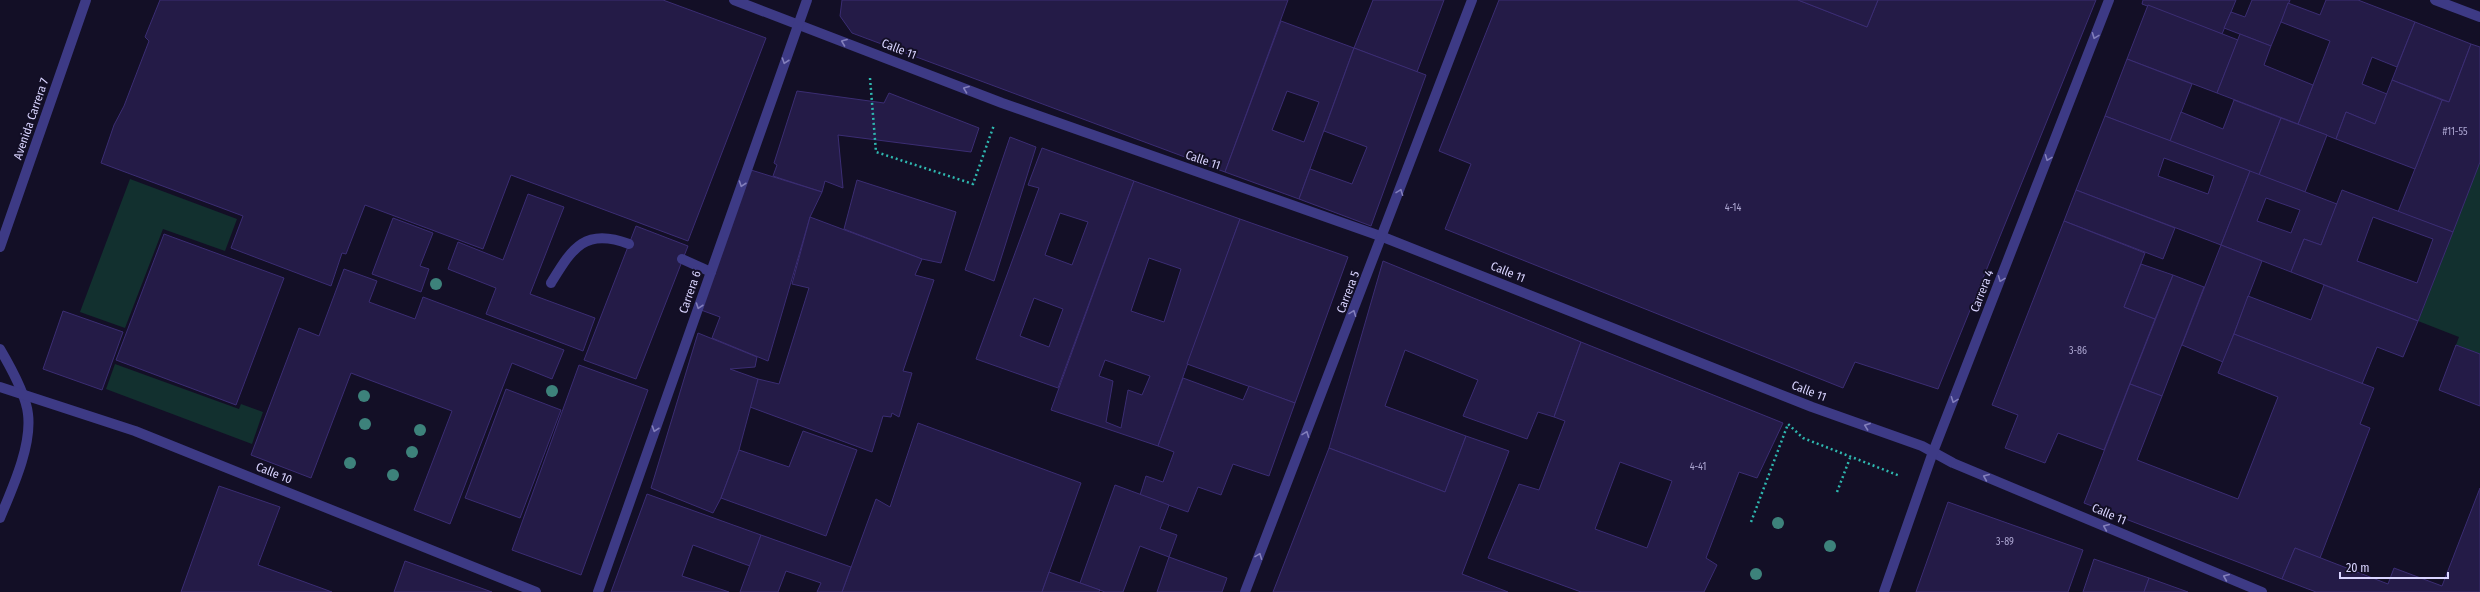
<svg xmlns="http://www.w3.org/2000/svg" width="2480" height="592" font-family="'Fira Sans Condensed',sans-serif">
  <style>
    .green { fill: #12302f }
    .building { fill: #241b47; stroke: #3b2d73; fill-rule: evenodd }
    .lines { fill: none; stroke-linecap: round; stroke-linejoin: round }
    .path { stroke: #2fb8b0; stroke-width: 2.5; stroke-dasharray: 2 3; stroke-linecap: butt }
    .service { stroke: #3d3a85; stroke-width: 10 }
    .pedestrian { stroke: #3d3a85; stroke-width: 10 }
    .minor { stroke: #3d3a85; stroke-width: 10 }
    .tertiary { stroke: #3d3a85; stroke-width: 10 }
    .tree { fill: #3d827b }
    .oneway { stroke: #837fbc }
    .labels { text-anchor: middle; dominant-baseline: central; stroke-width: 4; stroke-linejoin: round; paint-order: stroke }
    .number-label { font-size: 10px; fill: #aca6d1 }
    .street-label { font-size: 12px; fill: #d9d4ff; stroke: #130f26 }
  </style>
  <rect width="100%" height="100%" fill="#130f26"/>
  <g class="green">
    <polygon points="2480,162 2480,354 2456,345 2459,337 2418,321"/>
    <polygon points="130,179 237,219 225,251 163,229 125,328 80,312"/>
    <polygon points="115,364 239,409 241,404 263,412 252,444 106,389"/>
  </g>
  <g class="building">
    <polygon points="160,0 663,0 766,38 688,241 511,175 483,249 365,205 346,254 342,253 331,286 231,248 243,216 101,163 114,125 124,106 149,41 145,37"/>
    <polygon points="842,0 1288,0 1225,172 852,33 840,16"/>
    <polygon points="1373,0 1444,0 1417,72 1354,48"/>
    <polygon points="1499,0 1798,0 1867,27 1878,0 2096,0 1938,389 1855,362 1843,388 1445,229 1471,164 1439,151"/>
    <polygon points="1798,0 1878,0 1867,27"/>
    <polygon points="2143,0 2236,0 2222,34 2142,4"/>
    <polygon points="2252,0 2290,0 2271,46 2224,28 2231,12 2245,17"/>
    <polygon points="2326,0 2358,0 2415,22 2397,67 2372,57 2362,84 2387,94 2375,124 2346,112 2336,139 2298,124 2330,41 2281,22 2288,3 2320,15"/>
    <polygon points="2148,5 2238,40 2217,93 2127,59"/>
    <path d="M1281 21 1354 48 1299 199 1225 172ZM1287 91 1319 102 1304 142 1272 130Z"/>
    <polygon points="2415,22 2471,44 2449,102 2392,80"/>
    <polygon points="2240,34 2271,46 2264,65 2313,85 2298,124 2217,93"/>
    <polygon points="2471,44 2480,47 2480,162 2453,232 2398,212 2442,100 2449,102"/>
    <polygon points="1354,48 1426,75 1371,226 1299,199 1310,169 1352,184 1367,147 1324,131"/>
    <polygon points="2127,59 2192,84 2170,141 2105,116"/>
    <polygon points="2392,80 2442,100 2415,169 2336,139 2346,112 2375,124"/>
    <polygon points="797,91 884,103 889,93 979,128 971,152 838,135 843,188 825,181 822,192 773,176 777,165 774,163"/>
    <polygon points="2234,100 2281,118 2259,175 2170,141 2181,112 2223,129"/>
    <path d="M2105 116 2250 171 2221 245 2076 190ZM2164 158 2214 176 2208 194 2158 176Z"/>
    <polygon points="2281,118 2327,135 2305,192 2259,175"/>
    <polygon points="1010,137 1036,147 994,281 965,270"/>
    <path d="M1042 148 1134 181 1058 388 976 359 1039 188 1028 185ZM1060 213 1088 222 1072 265 1045 255ZM1034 298 1063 309 1049 347 1020 336Z"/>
    <polygon points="751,170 822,192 810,217 768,361 712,338 720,317 701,310"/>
    <path d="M2250 171 2337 204 2321 245 2304 239 2291 272 2221 245ZM2266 198 2300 210 2291 233 2257 221Z"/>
    <polygon points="857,180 956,212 941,263 922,259 844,229"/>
    <path d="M1134 181 1240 219 1158 446 1051 410ZM1149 258 1181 269 1164 322 1131 311ZM1105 360 1150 376 1142 395 1128 390 1121 428 1106 422 1113 381 1099 376Z"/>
    <polygon points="2076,190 2175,228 2163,259 2064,221"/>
    <path d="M2342 190 2453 232 2418 321 2291 272 2304 239 2321 245ZM2373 217 2433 239 2417 283 2357 261Z"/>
    <polygon points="528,194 564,207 530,294 595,318 583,351 486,314 496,288 448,269 458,242 503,260"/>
    <polygon points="810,217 922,259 915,275 934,280 903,371 912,373 899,417 892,413 891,417 883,416 872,452 750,407 758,379 779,384 809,288 792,284"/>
    <polygon points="393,218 433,233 420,266 429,269 421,292 372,274"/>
    <polygon points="1240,219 1348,257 1295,403 1187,364"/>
    <polygon points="2064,221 2145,253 2124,307 2155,319 2104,450 2058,433 2045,463 2005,448 2018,415 1992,405"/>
    <polygon points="636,226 688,246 636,379 584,360"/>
    <polygon points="164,234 284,278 236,405 116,360"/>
    <polygon points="2221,245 2262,261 2223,362 2182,345"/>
    <polygon points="1383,261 1581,342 1554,417 1538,412 1527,439 1463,416 1478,380 1405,350 1385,406 1466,436 1445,492 1329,448"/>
    <polygon points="2141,264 2173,275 2155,319 2124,307"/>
    <polygon points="344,269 377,281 369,302 415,319 423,297 564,350 552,379 512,363 450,524 414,510 452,411 351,373 311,478 251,455 299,328 319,336"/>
    <polygon points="2173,275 2204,287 2162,396 2130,384"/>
    <polygon points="2324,285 2418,321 2403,357 2377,347 2362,384 2234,334 2248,296 2311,320"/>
    <polygon points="63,311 123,332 102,390 43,369"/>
    <polygon points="698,333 757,357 755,367 730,369 758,379 739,450 721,498 713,513 651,488"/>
    <polygon points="2234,334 2374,388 2360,424 2370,428 2320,558 2295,548 2282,579 2084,503 2130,384 2162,396 2137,460 2238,499 2278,397 2218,373"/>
    <path d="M1581 342 1783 423 1757 478 1739 472 1706 558 1717 565 1704 592H1581L1488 558 1519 484 1539 490 1565 421 1554 417ZM1620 462 1672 481 1647 548 1595 529Z"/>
    <polygon points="2456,345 2480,354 2480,406 2439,390"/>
    <polygon points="579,365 648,390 581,575 512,550"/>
    <polygon points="1183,378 1243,400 1249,386 1295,403 1269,476 1233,464 1221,495 1198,487 1188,512 1140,495 1146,476 1163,482 1174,452 1158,446"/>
    <polygon points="506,389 561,410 520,518 465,498"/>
    <polygon points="918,423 1081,483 1042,592 842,592 876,499 890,507"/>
    <polygon points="803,431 857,450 826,536 721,498 739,450 789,467"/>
    <polygon points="1466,436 1509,451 1462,574 1508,592 1273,592 1329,448 1445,492"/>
    <polygon points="1115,485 1169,505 1160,529 1177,535 1169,557 1140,546 1123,592 1105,592 1080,583"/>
    <polygon points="219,486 280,507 258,565 332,592 181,592"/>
    <polygon points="2480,488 2480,592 2316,592 2282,579 2295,548 2388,584 2394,568 2442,586"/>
    <polygon points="647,494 761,535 750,566 693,545 682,576 729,592 611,592"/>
    <polygon points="1948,502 2083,550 2068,592 1916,592"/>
    <polygon points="761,535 851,567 842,592 817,592 821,583 786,571 778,592 740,592"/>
    <polygon points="1169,557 1227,578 1222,592 1157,592"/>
    <polygon points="2094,559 2149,578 2144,592 2083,592"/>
    <polygon points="405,561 492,592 394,592"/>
    <polygon points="1049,572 1100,590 1099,592 1042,592"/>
    <polygon points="2149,578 2188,592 2144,592"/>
  </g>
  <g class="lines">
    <g class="path">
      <polyline points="870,78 876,152 973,184 994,125"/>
      <polyline points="1837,492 1850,458"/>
      <polyline points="1751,522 1788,424 1803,438 1900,476"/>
    </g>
    <g class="service">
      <polyline points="682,259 711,272"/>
      <path d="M551 283C572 249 584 227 629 244"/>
    </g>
    <g class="pedestrian">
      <polyline points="0,247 86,0"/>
      <path d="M0 349C10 366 26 395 28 414 32 446 12 489 0 518"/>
      <polyline points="0,387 135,431 536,592"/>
    </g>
    <g class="minor">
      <polyline points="734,0 1002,103 1383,237 1812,407 1922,446 1953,463 2262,592"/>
      <polyline points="2435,0 2480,17"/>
      <polyline points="598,592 807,0"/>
    </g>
    <g class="tertiary">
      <polyline points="1245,592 1472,0"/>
      <polyline points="1884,592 1933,452 2109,0"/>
    </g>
  </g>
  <g class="tree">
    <circle cx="436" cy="284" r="6"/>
    <circle cx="552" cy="391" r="6"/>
    <circle cx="364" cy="396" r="6"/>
    <circle cx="365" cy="424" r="6"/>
    <circle cx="420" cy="430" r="6"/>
    <circle cx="412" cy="452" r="6"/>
    <circle cx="350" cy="463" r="6"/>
    <circle cx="393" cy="475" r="6"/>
    <circle cx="1778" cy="523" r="6"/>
    <circle cx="1830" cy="546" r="6"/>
    <circle cx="1756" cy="574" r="6"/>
  </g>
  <defs><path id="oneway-chevron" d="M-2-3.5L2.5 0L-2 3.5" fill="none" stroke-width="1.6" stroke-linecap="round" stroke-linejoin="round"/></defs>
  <g class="oneway">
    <use href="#oneway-chevron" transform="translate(2095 36) rotate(111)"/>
    <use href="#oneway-chevron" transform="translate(844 42) rotate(-159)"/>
    <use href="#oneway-chevron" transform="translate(785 61) rotate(109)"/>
    <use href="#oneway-chevron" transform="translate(966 89) rotate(-159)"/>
    <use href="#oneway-chevron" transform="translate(2048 158) rotate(111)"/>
    <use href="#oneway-chevron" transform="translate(742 184) rotate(109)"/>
    <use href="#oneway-chevron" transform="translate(1400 192) rotate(-69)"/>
    <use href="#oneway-chevron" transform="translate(2001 279) rotate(111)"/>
    <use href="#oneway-chevron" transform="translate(699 306) rotate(109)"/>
    <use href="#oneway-chevron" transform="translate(1353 313) rotate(-69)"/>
    <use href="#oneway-chevron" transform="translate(1954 400) rotate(111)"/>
    <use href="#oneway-chevron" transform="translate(1867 426) rotate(-160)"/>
    <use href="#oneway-chevron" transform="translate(655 429) rotate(109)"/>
    <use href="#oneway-chevron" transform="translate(1306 434) rotate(-69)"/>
    <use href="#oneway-chevron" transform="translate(1986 477) rotate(-157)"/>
    <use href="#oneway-chevron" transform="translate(2106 527) rotate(-157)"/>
    <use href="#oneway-chevron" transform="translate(1259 556) rotate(-69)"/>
    <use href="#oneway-chevron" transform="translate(2226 577) rotate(-157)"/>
  </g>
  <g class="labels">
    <g class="number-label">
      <text x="2455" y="132">#11-55</text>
      <text x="1733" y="208">4-14</text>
      <text x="2078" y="351">3-86</text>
      <text x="1698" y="467">4-41</text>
      <text x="2005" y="542">3-89</text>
    </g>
    <g class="street-label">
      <text transform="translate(899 49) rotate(21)">Calle 11</text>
      <text transform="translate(31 119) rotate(-71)">Avenida Carrera 7</text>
      <text transform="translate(1203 160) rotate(19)">Calle 11</text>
      <text transform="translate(1508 272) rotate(22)">Calle 11</text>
      <text transform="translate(1982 291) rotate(-69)">Carrera 4</text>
      <text transform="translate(690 292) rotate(-71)">Carrera 6</text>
      <text transform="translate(1348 292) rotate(-69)">Carrera 5</text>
      <text transform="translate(1809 391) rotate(21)">Calle 11</text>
      <text transform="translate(274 473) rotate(22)">Calle 10</text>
      <text transform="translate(2109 514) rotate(23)">Calle 11</text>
    </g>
  </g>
  <path d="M2340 572v6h108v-6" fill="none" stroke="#d9d4ff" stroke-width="2"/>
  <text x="2346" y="572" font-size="12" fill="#d9d4ff" stroke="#130f26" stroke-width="3" paint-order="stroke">20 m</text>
</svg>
